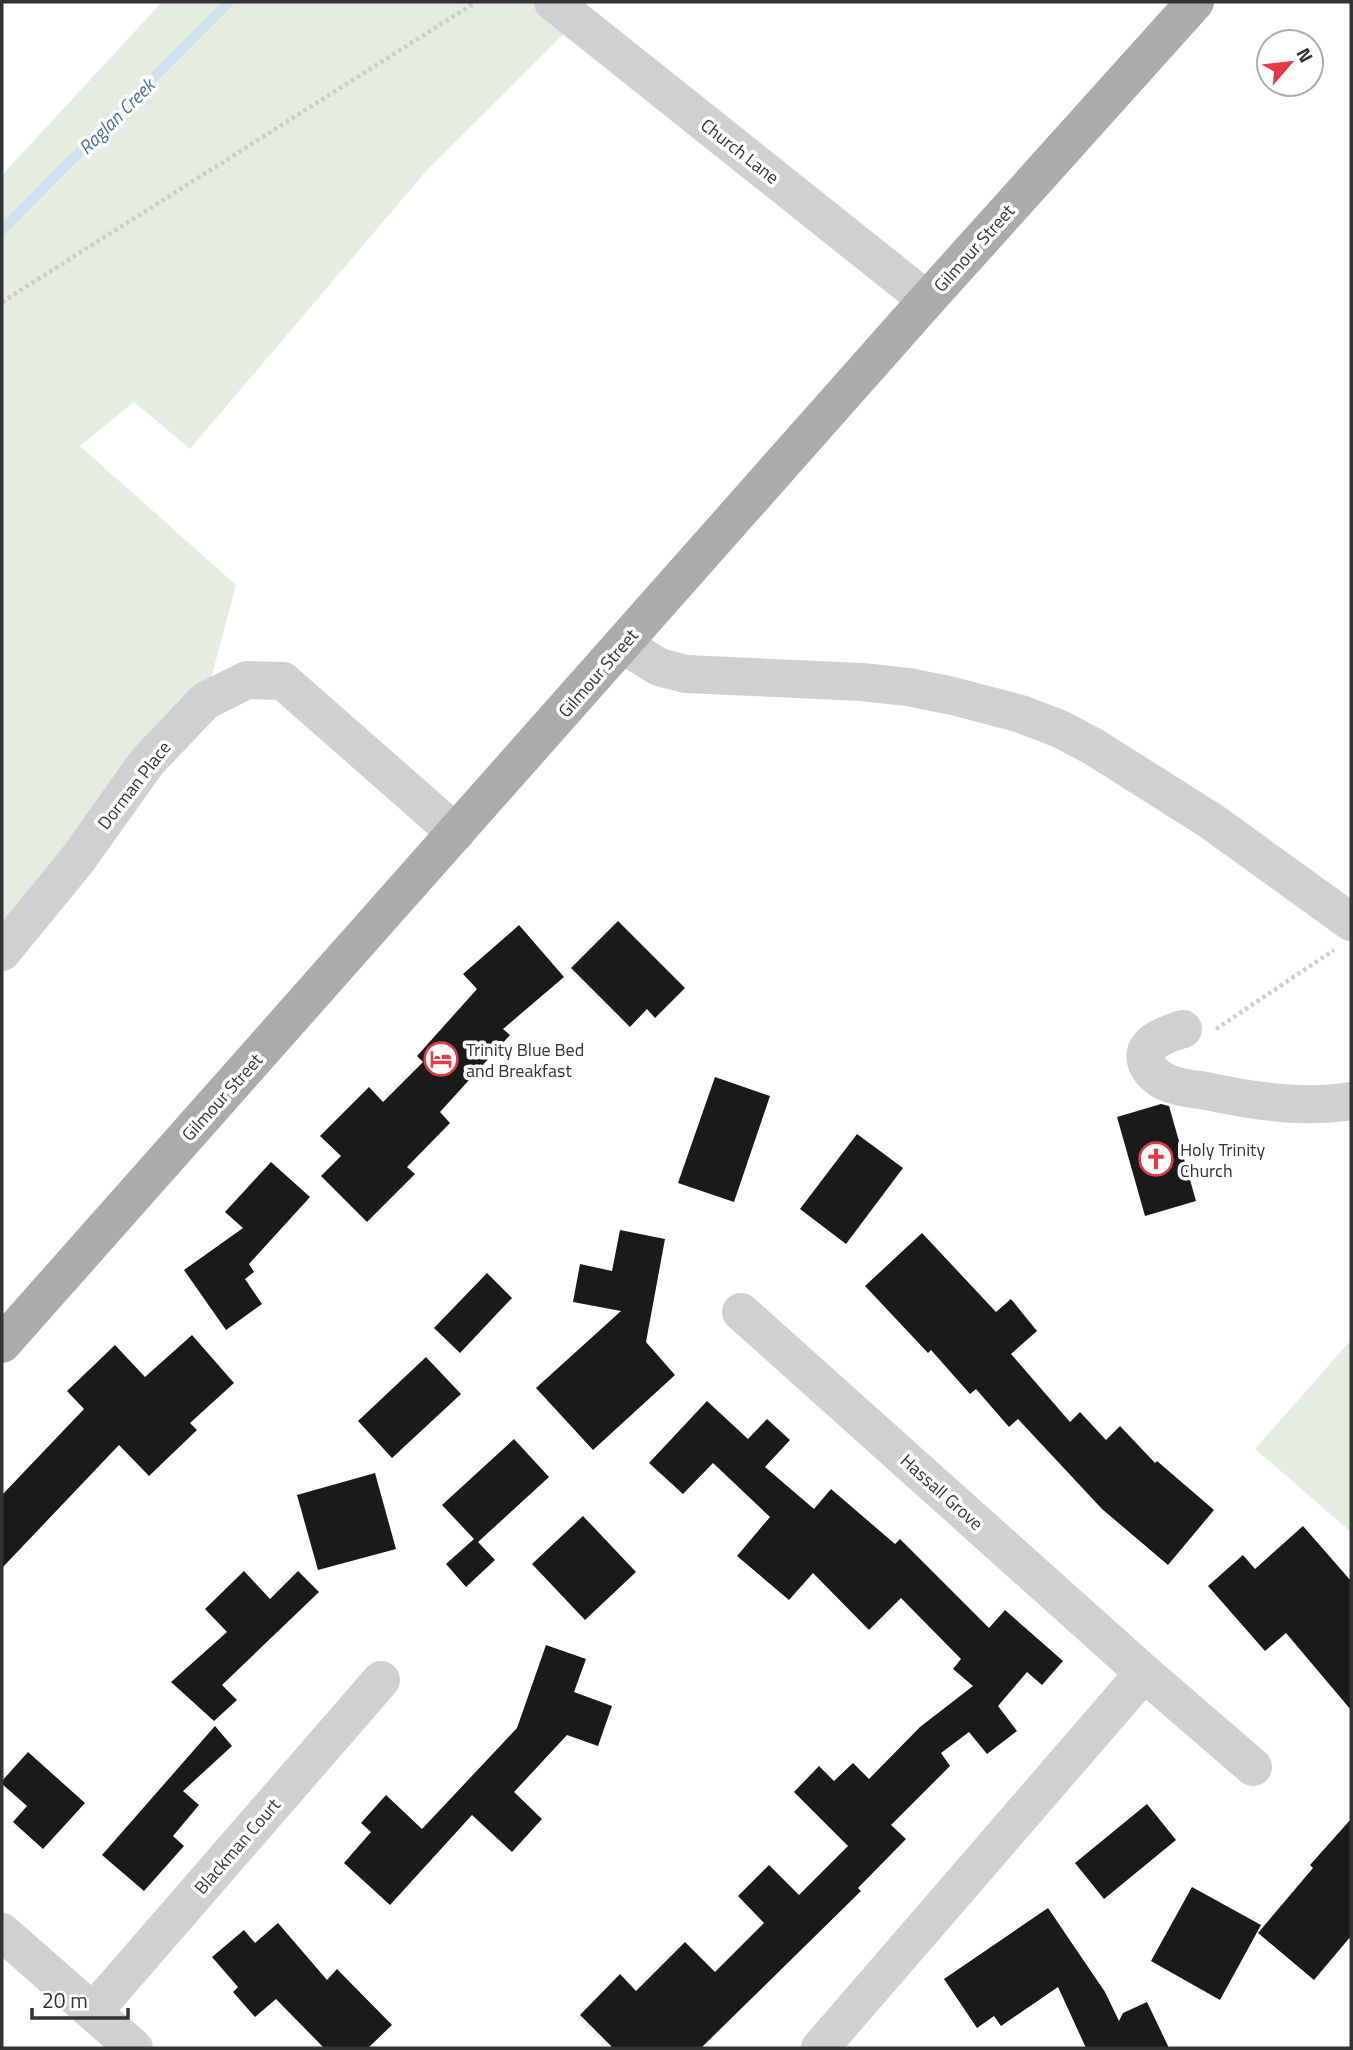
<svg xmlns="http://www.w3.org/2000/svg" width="1353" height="2050" font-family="'Titillium Web',sans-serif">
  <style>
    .green { fill: #e6ecdf }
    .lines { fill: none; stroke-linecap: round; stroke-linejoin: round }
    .stream { stroke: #cfe2ee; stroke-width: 10 }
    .building { fill: #1a1a1a }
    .path { stroke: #cdcdcd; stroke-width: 4.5; stroke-dasharray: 3.5 3.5; stroke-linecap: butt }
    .minor { stroke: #d0d0d0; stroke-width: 38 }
    .major { stroke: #ababab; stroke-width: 38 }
    .labels { text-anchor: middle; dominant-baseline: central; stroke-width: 7; stroke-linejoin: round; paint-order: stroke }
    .street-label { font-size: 18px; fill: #333; stroke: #fff }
    .poi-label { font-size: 18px; fill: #333; stroke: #fff; text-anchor: start }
    .water-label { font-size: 19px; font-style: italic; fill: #3f7597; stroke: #fff }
  </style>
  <rect width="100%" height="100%" fill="#fff"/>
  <g class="green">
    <polygon points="162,2 553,2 576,22 427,170 190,449 134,402 80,446 236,585 205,701 2,952 2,175"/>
    <polygon points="1351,1340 1351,1532 1255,1449"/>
  </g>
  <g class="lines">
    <polyline class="stream" points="2,230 229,2"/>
  </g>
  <g class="building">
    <polygon points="618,921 685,988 655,1018 647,1009 630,1027 571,968"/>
    <polygon points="519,925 564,977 503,1029 510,1035 440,1112 450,1123 407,1167 415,1174 367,1222 321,1176 341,1156 320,1136 369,1087 383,1102 423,1062 417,1056 477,989 463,974"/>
    <polygon points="715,1077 770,1096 734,1202 678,1183"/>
    <polygon points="1161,1104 1169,1106 1196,1201 1145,1216 1117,1117"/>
    <polygon points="857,1134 903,1168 846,1244 800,1209"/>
    <polygon points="271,1162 310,1197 249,1264 254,1272 245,1279 262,1304 226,1330 184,1270 243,1228 225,1212"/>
    <polygon points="620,1230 665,1239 646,1342 675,1375 593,1450 536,1388 621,1311 573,1302 580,1264 612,1271"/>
    <polygon points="922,1233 996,1312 1011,1299 1037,1331 1011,1354 1070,1422 1080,1412 1106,1440 1120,1426 1155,1463 1157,1461 1214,1510 1168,1565 1102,1509 1018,1419 1009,1427 976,1389 970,1394 931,1350 928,1353 865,1286"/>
    <polygon points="487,1273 512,1298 460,1353 434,1328"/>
    <polygon points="192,1335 234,1383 190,1423 197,1430 149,1476 119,1445 2,1568 2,1495 84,1409 67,1391 115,1345 145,1377"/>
    <polygon points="426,1357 461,1394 392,1458 358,1421"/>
    <polygon points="707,1401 748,1439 767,1419 790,1440 765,1467 814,1509 831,1489 895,1544 900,1539 989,1628 1005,1610 1063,1661 1042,1685 1027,1672 998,1706 1017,1731 987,1754 969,1732 941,1753 950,1766 891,1825 906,1839 858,1888 861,1891 701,2048 613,2048 580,2015 620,1974 636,1991 685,1942 715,1972 764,1923 738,1896 769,1865 799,1895 848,1846 794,1792 819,1766 834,1781 853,1763 869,1779 920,1727 973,1686 953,1669 961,1659 901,1598 869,1630 813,1573 789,1600 737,1556 770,1517 713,1463 683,1494 649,1463"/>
    <polygon points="514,1439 549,1477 478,1542 495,1560 466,1587 446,1564 474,1539 442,1505"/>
    <polygon points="375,1473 396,1549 318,1570 297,1495"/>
    <polygon points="583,1516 636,1572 585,1620 532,1564"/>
    <polygon points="1303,1526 1351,1581 1351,1710 1286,1633 1265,1651 1208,1586 1243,1555 1255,1569"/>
    <polygon points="244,1571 270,1599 298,1571 319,1592 222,1685 237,1700 214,1721 171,1682 227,1632 205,1609"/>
    <polygon points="546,1645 586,1659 574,1692 612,1706 598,1746 567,1735 514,1792 542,1819 512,1852 472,1815 390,1905 344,1863 371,1832 361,1823 386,1795 422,1829 517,1728"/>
    <polygon points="215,1726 232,1746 183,1791 199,1805 173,1836 184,1846 144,1891 102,1855"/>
    <polygon points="28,1752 85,1803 43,1849 13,1822 27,1806 2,1784 2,1781"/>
    <polygon points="1147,1804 1176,1840 1104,1899 1075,1863"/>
    <polygon points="1351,1819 1351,1936 1314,1980 1258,1933 1313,1868 1310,1865"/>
    <polygon points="1192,1887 1261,1925 1220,2000 1151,1961"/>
    <polygon points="1048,1908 1105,1992 1119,2021 1123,2013 1147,2002 1169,2048 1086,2048 1058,1987 1001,2026 994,2016 977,2028 944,1979"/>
    <polygon points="278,1923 327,1980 337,1969 392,2025 368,2048 324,2048 276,1999 255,2017 233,1992 238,1987 212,1957 244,1930 255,1943"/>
  </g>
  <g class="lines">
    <g class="path">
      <polyline points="2,302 476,2"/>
      <polyline points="1216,1029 1334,950"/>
    </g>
    <g class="minor">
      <polyline points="553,2 927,300"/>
      <polyline points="623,645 659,667 686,674 862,682 908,687 953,696 1021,714 1060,729 1094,747 1211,821 1351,922"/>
      <polyline points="2,952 78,859 147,762 205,701 247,680 283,681 456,833"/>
      <path d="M1183 1029C1169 1034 1141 1041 1146 1061 1148 1071 1160 1080 1168 1083 1179 1088 1194 1089 1206 1091 1253 1101 1302 1109 1351 1101"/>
      <polyline points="741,1312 1144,1673 1253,1767"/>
      <polyline points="2,1932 134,2048"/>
      <polyline points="93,2012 381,1680"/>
      <polyline points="820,2048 1144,1673"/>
    </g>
    <polyline class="major" points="2,1344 927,300 1195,2"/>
  </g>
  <defs>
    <symbol id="hotel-ring" viewBox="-11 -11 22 22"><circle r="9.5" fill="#fff" stroke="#e63946" stroke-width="1.5"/><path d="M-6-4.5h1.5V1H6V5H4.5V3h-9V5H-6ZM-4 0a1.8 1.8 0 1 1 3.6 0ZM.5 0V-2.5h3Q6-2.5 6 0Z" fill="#e63946"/></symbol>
    <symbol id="church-ring" viewBox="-11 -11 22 22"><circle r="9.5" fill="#fff" stroke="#e63946" stroke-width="1.5"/><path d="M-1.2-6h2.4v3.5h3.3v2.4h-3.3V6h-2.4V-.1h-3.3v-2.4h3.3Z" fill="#e63946"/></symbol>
  </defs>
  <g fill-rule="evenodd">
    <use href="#hotel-ring" x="422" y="1040" width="38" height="38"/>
    <use href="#church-ring" x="1137" y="1140" width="38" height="38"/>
  </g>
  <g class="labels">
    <g class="street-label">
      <text transform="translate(740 151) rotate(38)">Church Lane</text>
      <text transform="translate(974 248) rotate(-48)">Gilmour Street</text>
      <text transform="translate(598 673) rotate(-49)">Gilmour Street</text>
      <text transform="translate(134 785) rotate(-52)">Dorman Place</text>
      <text transform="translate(222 1097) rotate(-48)">Gilmour Street</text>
      <text transform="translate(942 1492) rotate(42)">Hassall Grove</text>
      <text transform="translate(237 1846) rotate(-49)">Blackman Court</text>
    </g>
    <g class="poi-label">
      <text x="466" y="1049">Trinity Blue Bed<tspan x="466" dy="21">and Breakfast</tspan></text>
      <text x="1180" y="1149">Holy Trinity<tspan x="1180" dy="21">Church</tspan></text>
    </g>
    <g class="water-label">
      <text transform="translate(116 116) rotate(-45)">Raglan Creek</text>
    </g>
  </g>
  <rect width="1353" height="2050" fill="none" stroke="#333333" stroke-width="7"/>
  <g transform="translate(1290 63) rotate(62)"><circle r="33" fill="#ffffff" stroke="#adadad" stroke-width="2"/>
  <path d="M0-5L12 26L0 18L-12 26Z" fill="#e63946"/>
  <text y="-10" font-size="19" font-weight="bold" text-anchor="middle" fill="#333333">N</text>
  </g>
  <path d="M32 2008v10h96v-10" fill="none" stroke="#333333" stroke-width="3.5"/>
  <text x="42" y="2008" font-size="21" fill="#333333" stroke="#ffffff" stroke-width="5" paint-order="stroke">20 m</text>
</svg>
